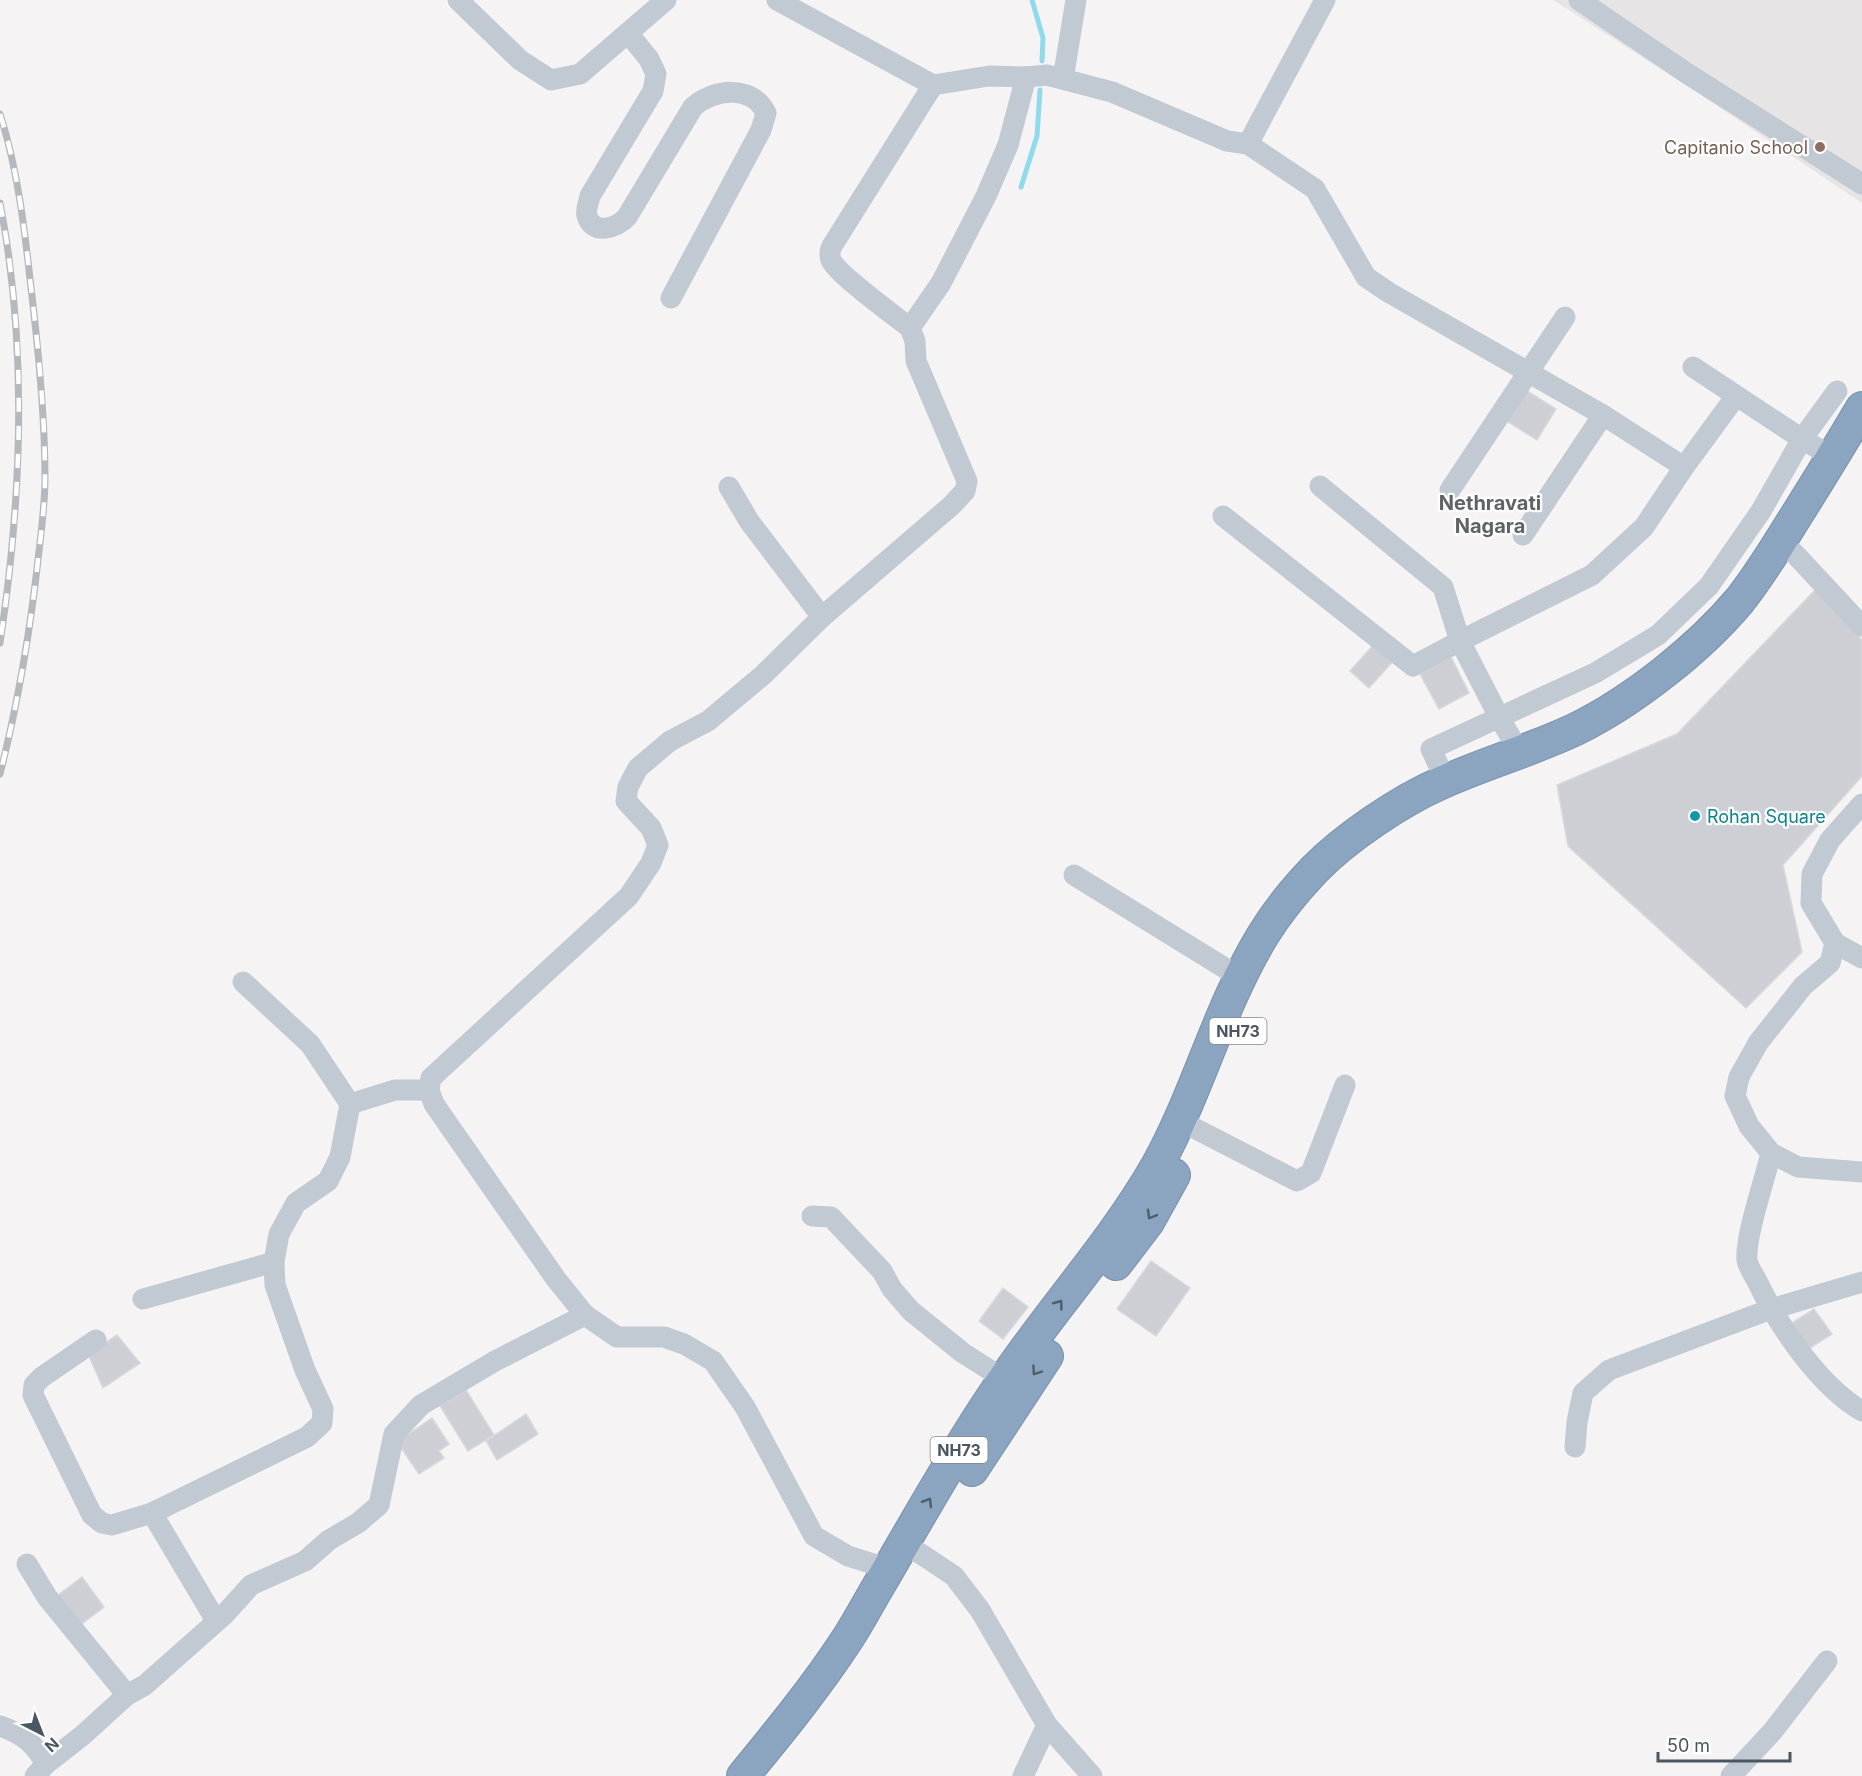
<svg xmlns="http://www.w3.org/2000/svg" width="1862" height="1776" font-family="Inter,sans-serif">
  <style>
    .education { fill: #e6e4e5 }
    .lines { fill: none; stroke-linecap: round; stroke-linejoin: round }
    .stream { stroke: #90daee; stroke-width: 5 }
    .building { fill: #cdcfd5; stroke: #d7d9de; stroke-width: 1.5 }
    .highway-casing { stroke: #7690ad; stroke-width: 34 }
    .minor { stroke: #c1cad2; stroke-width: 21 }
    .highway { stroke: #8ba5c1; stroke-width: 32 }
    .rail-casing { stroke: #b5b8bd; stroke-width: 7 }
    .rail { stroke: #fff; stroke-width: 4.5; stroke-dasharray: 14; stroke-linecap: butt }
    .oneway { stroke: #505e6b }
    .education-dot { fill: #8d6e63; stroke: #fff; stroke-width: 2 }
    .culture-dot { fill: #0f9aa8; stroke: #fff; stroke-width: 2 }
    .labels { text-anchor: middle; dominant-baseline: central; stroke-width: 4.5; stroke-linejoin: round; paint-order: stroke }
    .shield { fill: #fff; stroke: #808990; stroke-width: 1.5 }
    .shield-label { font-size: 16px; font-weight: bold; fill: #4a5661 }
    .education-label { font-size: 18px; fill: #785e54; stroke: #fff; text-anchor: end }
    .culture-label { font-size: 18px; fill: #0d838f; stroke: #fff; text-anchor: start }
    .neighbourhood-label { font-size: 20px; font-weight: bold; fill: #5f6368; stroke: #fff }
  </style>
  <rect width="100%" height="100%" fill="#f5f3f3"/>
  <polygon class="education" points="1553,0 1862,0 1862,203 1695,91"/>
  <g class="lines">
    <g class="stream">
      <polyline points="1032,0 1043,38 1042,61"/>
      <polyline points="1021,187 1037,136 1040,90"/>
    </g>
  </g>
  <g class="building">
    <polygon points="1524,389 1556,409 1537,440 1505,420"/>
    <polygon points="1816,589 1862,640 1862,776 1783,865 1802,952 1746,1008 1568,846 1557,785 1677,734"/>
    <polygon points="1376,642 1395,659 1369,688 1350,671"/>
    <polygon points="1451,657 1469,693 1439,709 1420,674"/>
    <polygon points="1151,1261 1190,1288 1156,1336 1117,1309"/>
    <polygon points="1003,1288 1028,1307 1003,1339 979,1321"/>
    <polygon points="1814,1309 1832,1334 1807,1350 1787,1326"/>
    <polygon points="117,1335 140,1363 103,1388 88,1354"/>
    <polygon points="466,1390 494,1435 468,1451 440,1406"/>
    <polygon points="526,1414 538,1434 497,1460 486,1441"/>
    <polygon points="432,1418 449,1444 439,1451 444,1458 419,1474 397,1442"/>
    <polygon points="82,1577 104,1607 75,1629 53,1599"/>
  </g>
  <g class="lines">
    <defs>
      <g id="highway">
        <polyline points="1116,1264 1148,1222 1174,1175"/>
        <polyline points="972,1470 1047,1356"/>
        <path d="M743 1776C780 1731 816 1687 848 1638 861 1618 872 1596 885 1575 920 1515 954 1454 993 1396 1044 1317 1110 1248 1157 1166 1198 1092 1219 1007 1263 935 1277 912 1296 889 1314 870 1345 838 1400 801 1441 783 1485 763 1532 750 1576 729 1633 701 1700 648 1740 600 1759 576 1775 550 1791 524 1815 486 1839 447 1862 408"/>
      </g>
    </defs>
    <use href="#highway" class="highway-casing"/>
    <g class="minor">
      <polyline points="458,0 520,60 551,80 580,74 666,0"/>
      <polyline points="777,0 933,85 989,76 1026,77 1047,75 1112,92 1227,141 1248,144 1325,0"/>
      <polyline points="1579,0 1688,74 1862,184"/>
      <path d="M628 33 649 59 656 74 653 91 590 196C589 202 585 210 587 216 593 236 617 228 627 217L693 107C713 89 752 84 766 113L761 130 671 298"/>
      <polyline points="1063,79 1076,0"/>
      <polyline points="1248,144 1315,189 1366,277 1388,292 1603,415 1684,467"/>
      <polyline points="910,328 941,283 986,196 1008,145 1026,77"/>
      <polyline points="1834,458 1802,439 1837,391"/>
      <polyline points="729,487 749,521 822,617"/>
      <polyline points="1450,490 1565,317"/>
      <polyline points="1223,516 1413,666 1460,641 1443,587 1320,486"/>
      <polyline points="1523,535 1603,415"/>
      <polyline points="1794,553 1862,626"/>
      <polyline points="1520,753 1499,717 1460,641 1592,575 1644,527 1684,467 1736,396"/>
      <polyline points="1446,781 1431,749 1595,673 1658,635 1709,586 1761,511 1802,439 1693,367"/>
      <polyline points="1862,804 1830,840 1812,874 1811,903 1835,943 1830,963 1803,986 1758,1043 1739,1077 1735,1096 1749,1126 1771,1153 1798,1167 1862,1172"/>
      <polyline points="1074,875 1241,978"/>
      <polyline points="1835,943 1862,958"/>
      <polyline points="350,1104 395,1090 429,1090"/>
      <polyline points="1196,1129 1297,1181 1311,1173 1345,1085"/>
      <path d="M1771 1153C1765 1179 1745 1236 1747 1260 1748 1267 1754 1275 1757 1281 1778 1325 1819 1386 1862 1411"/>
      <polyline points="812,1216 831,1217 882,1271 892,1289 911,1311 963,1353 1004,1379"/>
      <polyline points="143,1299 274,1262 279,1234 296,1203 328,1181 340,1157 350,1104 310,1044 243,982"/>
      <polyline points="96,1340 42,1377 34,1385 33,1395 92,1515 102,1523 112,1525 152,1513 307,1437 322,1423 323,1409 305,1370 275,1285 274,1262"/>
      <polyline points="1575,1447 1577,1422 1583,1393 1609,1370 1771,1309 1862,1282"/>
      <polyline points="152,1513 212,1614 219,1619"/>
      <polyline points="903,1544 921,1554 954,1576 980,1610 1047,1725 1092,1776"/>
      <polyline points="27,1564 47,1597 127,1695"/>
      <path d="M889 1569 848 1556 814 1536 745 1407 713 1361 684 1344 664 1337H617L585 1315 556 1279 434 1104 429 1090 431 1078 629 896 651 863 658 845 651 828 626 801 628 787 638 768 670 741 708 721 763 675 822 617 952 505 965 491 967 481 916 361 915 341 910 328C895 316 837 274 831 260 829 255 830 250 832 246L933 85"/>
      <path d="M0 1726C23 1734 34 1743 46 1764"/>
      <polyline points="35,1776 46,1764 83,1735 127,1695 145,1685 224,1615 251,1585 305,1561 329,1540 358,1523 379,1505 394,1434 421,1405 495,1361 585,1315"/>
      <polyline points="1023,1776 1047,1725"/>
      <polyline points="1731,1776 1772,1732 1827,1661"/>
    </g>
    <use href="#highway" class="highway"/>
    <defs>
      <g id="rail">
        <path d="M0 114C17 167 24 224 30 279 38 345 45 412 45 478 45 505 41 533 38 560 30 632 18 703 0 774"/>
        <path d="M0 203C28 348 22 498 0 643"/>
      </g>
    </defs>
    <use href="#rail" class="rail-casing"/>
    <use href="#rail" class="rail"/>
  </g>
  <defs><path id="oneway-chevron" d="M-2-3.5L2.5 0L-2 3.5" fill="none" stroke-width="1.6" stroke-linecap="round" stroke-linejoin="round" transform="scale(1.5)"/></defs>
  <g class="oneway">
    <use href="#oneway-chevron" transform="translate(1151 1215) rotate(120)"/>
    <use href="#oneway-chevron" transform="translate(1059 1304) rotate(-53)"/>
    <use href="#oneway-chevron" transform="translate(1036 1371) rotate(125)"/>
    <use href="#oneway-chevron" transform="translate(928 1502) rotate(-59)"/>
  </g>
  <circle class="education-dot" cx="1820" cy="147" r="6"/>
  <circle class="culture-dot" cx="1695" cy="816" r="6"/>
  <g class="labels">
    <g class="shield">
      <rect x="1209.5" y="1018" width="57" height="26" rx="4.5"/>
      <rect x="930.5" y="1437" width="57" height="26" rx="4.5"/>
    </g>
    <g class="shield-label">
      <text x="1238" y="1031">NH73</text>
      <text x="959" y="1450">NH73</text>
    </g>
    <g class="education-label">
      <text x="1808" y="147">Capitanio School</text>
    </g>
    <g class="culture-label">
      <text x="1707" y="816">Rohan Square</text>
    </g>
    <g class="neighbourhood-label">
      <text x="1490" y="503">Nethravati<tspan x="1490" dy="23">Nagara</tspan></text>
    </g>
  </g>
  <g transform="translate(42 1734) rotate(138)" stroke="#ffffff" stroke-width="4.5" paint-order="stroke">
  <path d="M0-4.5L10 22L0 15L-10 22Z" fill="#4a5661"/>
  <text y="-9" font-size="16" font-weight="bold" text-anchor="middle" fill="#4a5661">N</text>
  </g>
  <path d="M1658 1752v9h132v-9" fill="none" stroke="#4a5661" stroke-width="3"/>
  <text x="1667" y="1752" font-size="18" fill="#4a5661" stroke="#ffffff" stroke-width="4.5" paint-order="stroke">50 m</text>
</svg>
